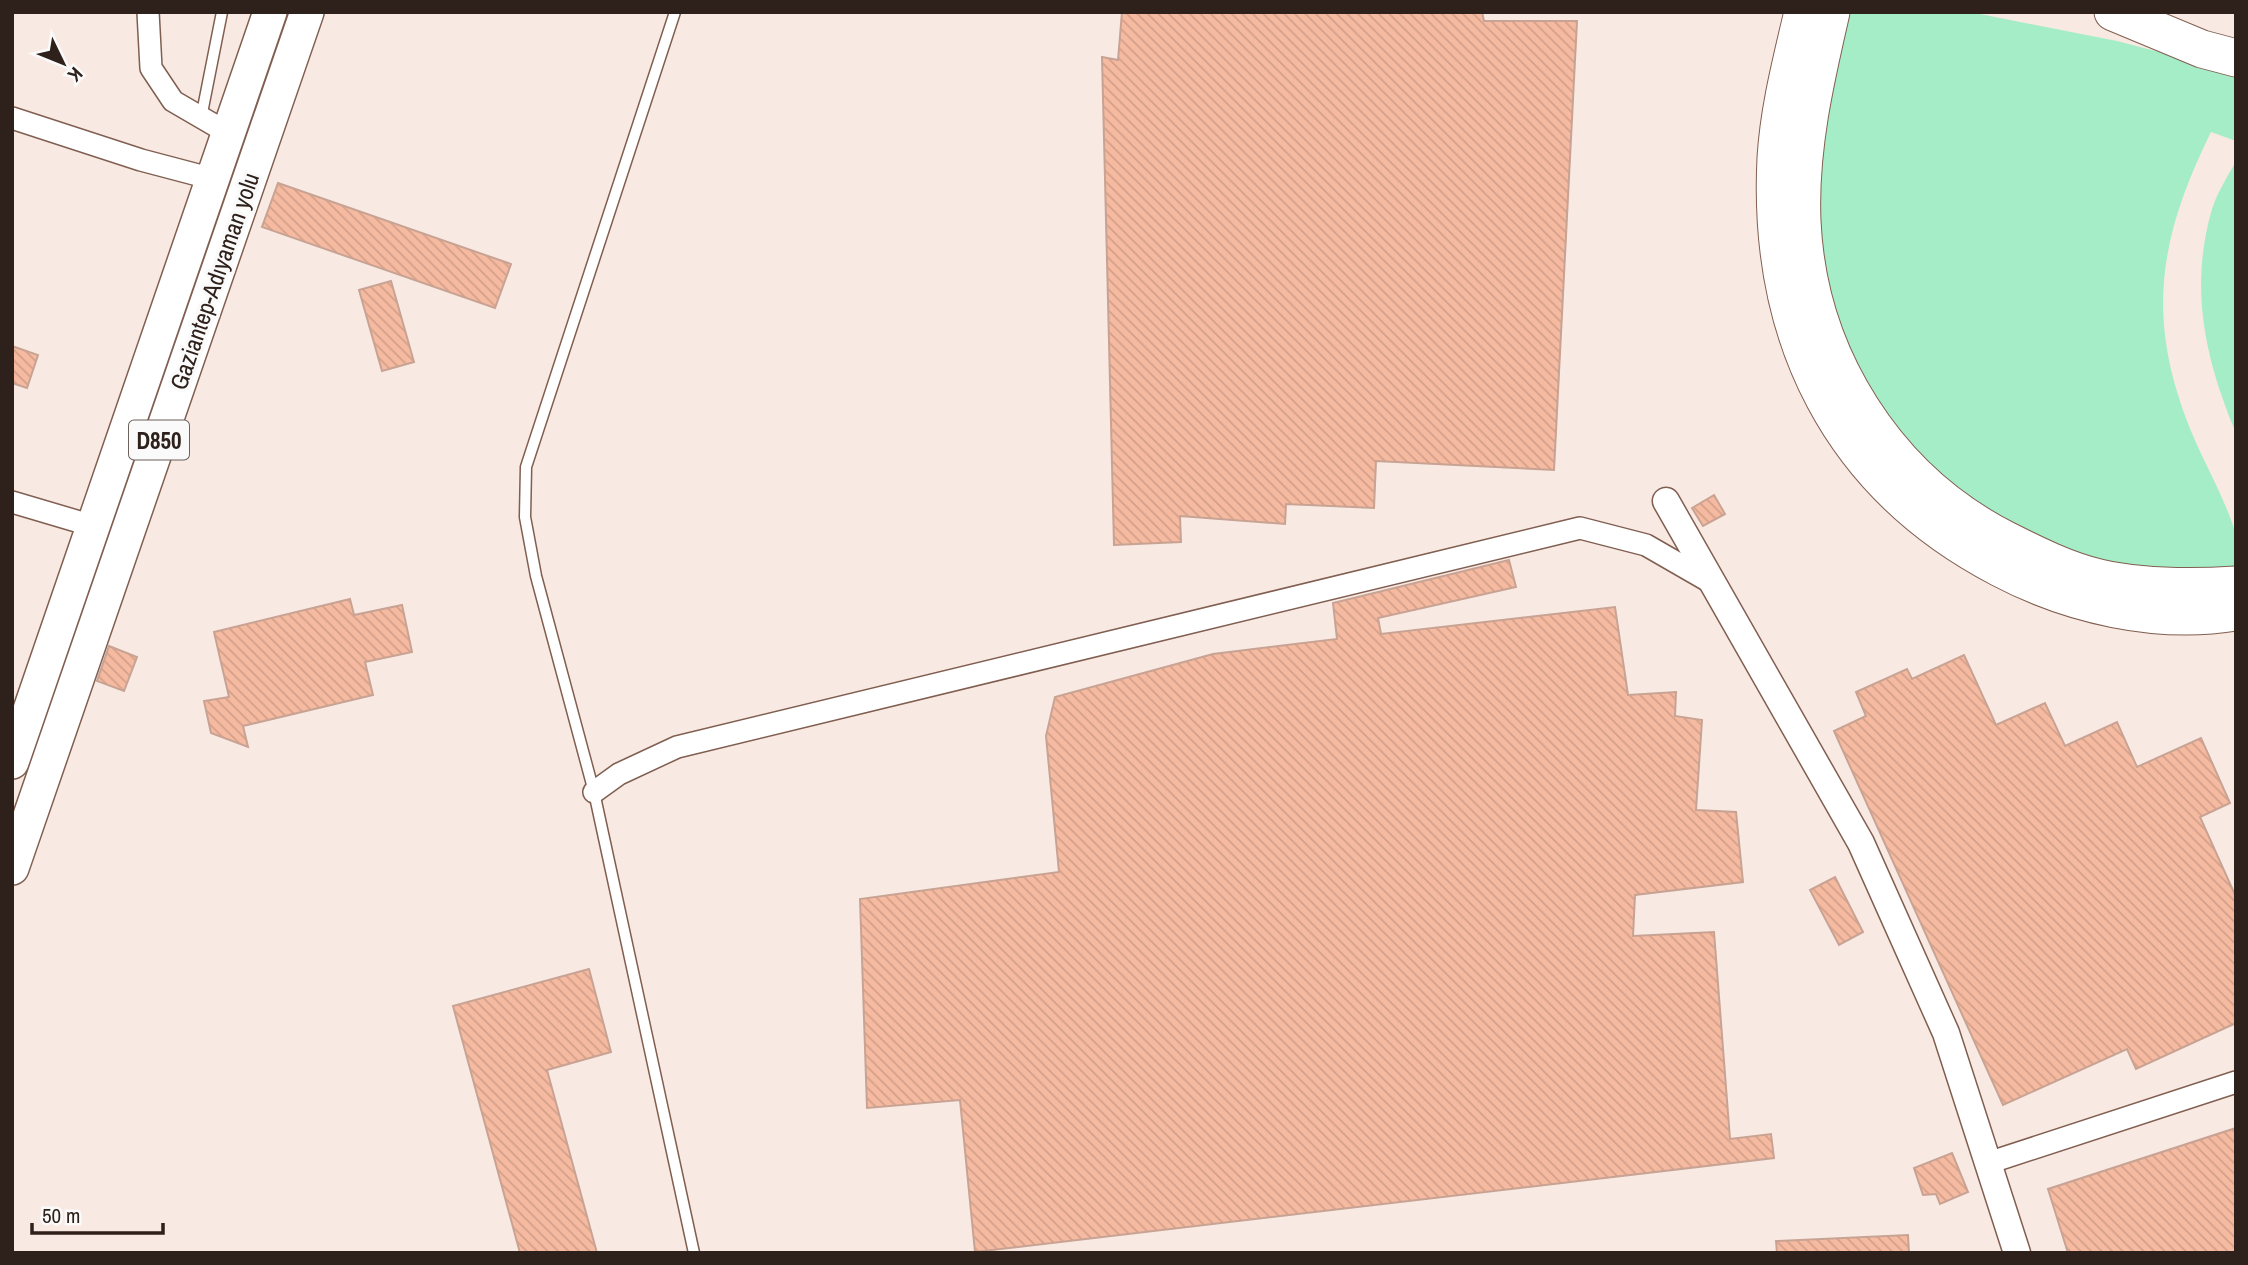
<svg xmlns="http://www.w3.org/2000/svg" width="2248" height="1265" font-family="'Archivo Narrow',sans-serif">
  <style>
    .green { fill: #a5edc7 }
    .building { fill: url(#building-back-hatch); stroke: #c8a393; stroke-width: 2 }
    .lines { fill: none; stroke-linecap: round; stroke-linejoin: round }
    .service-casing { stroke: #805f51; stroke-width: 13 }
    .minor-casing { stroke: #805f51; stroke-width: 24 }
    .tertiary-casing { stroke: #805f51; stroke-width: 29 }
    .trunk-casing { stroke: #805f51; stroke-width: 36 }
    .motorway-casing { stroke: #805f51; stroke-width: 39 }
    .service { stroke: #fff; stroke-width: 10 }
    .minor { stroke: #fff; stroke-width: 21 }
    .tertiary { stroke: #fff; stroke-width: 26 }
    .trunk { stroke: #fff; stroke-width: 33 }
    .motorway { stroke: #fff; stroke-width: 37 }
    .labels { text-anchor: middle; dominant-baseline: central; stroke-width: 7; stroke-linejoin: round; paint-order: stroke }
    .shield { fill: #fafafa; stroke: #6b615d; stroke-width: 2 }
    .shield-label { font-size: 23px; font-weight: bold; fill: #2e201a }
    .street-label { font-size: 24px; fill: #2e201a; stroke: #fafafa }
  </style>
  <defs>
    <pattern id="building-back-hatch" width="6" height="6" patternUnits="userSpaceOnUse" patternTransform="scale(1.75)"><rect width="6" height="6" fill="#f6baa1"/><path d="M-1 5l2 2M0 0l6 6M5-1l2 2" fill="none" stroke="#d3a08a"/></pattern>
  </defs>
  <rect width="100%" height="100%" fill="#f9e9e3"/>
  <g class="green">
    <path d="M1842 12H1970L2117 41 2236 72V141L2211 132C2157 242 2145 322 2194 438 2206 466 2229 507 2236 536 2238 547 2236 562 2236 573L2157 575 2080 561 1960 498 1874 405 1831 307 1820 250V116Z"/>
    <path d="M2236 161V433C2205 359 2189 288 2212 209 2217 193 2228 176 2236 161Z"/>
  </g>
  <g class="building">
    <polygon points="1122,12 1482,12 1484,21 1577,21 1554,470 1376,461 1374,508 1286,504 1285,524 1180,516 1181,542 1114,545 1102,57 1118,60"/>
    <polygon points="278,183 511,264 495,308 262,227"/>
    <polygon points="391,281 414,362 382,371 359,290"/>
    <polygon points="12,346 38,355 27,388 12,383"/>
    <polygon points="1714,495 1725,514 1703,526 1692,508"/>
    <polygon points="1509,560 1516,587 1378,618 1381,634 1615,607 1628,695 1676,692 1675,716 1702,720 1696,810 1736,812 1743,882 1635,895 1633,936 1714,932 1730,1139 1771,1134 1774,1158 975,1252 960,1100 867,1108 860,899 1059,872 1046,736 1055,697 1213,654 1337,639 1333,603"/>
    <polygon points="350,599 354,615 402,605 412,652 365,662 373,695 243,726 248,747 211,733 204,701 229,697 214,632"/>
    <polygon points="109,646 137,657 124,691 97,681"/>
    <polygon points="1964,655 1996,725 2045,703 2065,746 2117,722 2137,767 2201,738 2230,803 2200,817 2236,897 2236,1023 2136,1069 2127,1049 2003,1105 1834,731 1866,716 1856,692 1907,669 1912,679"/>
    <polygon points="1835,877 1863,932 1839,945 1810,890"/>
    <polygon points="589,969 611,1052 547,1070 597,1253 520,1253 453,1006"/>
    <polygon points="2236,1128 2236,1253 2068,1253 2048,1189"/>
    <polygon points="1952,1153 1968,1192 1940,1204 1936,1194 1923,1195 1914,1168"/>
    <polygon points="1908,1235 1909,1253 1777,1253 1776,1241"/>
  </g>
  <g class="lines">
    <defs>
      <g id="service">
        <polyline points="675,12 526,467 525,517 536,576 594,792 694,1253"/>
        <polyline points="201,118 222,12"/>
      </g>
      <g id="minor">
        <polyline points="148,12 151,68 173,101 228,133"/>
        <polyline points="12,118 141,160 213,179"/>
        <polyline points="12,502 93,526"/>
        <polyline points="594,792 619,774 677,747 1580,528 1646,545 1712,583"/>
        <polyline points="1988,1163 2236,1082"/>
      </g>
      <polyline id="tertiary" points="1666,501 1861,843 1946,1033 2017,1253"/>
      <g id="trunk">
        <polyline points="12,762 270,12"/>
        <polyline points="12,868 307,12"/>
      </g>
      <g id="motorway">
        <path d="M1803 12C1792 60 1779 108 1776 158 1767 337 1839 484 2000 568 2070 605 2157 625 2236 612"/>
        <path d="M1831 12C1815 81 1799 150 1802 221 1808 356 1886 479 2006 540 2036 555 2066 570 2099 578 2144 588 2190 588 2236 585"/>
        <polyline points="2113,12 2202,49 2236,58"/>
      </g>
    </defs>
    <use href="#service" class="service-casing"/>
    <use href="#minor" class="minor-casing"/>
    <use href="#tertiary" class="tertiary-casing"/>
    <use href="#trunk" class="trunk-casing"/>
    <use href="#motorway" class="motorway-casing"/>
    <use href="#service" class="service"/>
    <use href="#minor" class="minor"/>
    <use href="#tertiary" class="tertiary"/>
    <use href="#trunk" class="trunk"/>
    <use href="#motorway" class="motorway"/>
  </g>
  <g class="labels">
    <rect class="shield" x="129" y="420.5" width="60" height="39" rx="5"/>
    <g class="shield-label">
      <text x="159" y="440">D850</text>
    </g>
    <g class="street-label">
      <text transform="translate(214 281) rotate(-71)">Gaziantep-Adıyaman yolu</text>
    </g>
  </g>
  <rect width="2248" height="1265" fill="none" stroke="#2e201a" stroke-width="28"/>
  <g transform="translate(63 63) rotate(133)" stroke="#fafafa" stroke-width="5" paint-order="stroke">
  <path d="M0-5L12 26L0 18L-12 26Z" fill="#2e201a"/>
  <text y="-10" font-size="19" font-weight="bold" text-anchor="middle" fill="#2e201a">K</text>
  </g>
  <path d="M32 1223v10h131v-10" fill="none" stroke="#2e201a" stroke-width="3.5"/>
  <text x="42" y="1223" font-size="21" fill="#2e201a" stroke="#fafafa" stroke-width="5" paint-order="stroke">50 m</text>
</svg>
